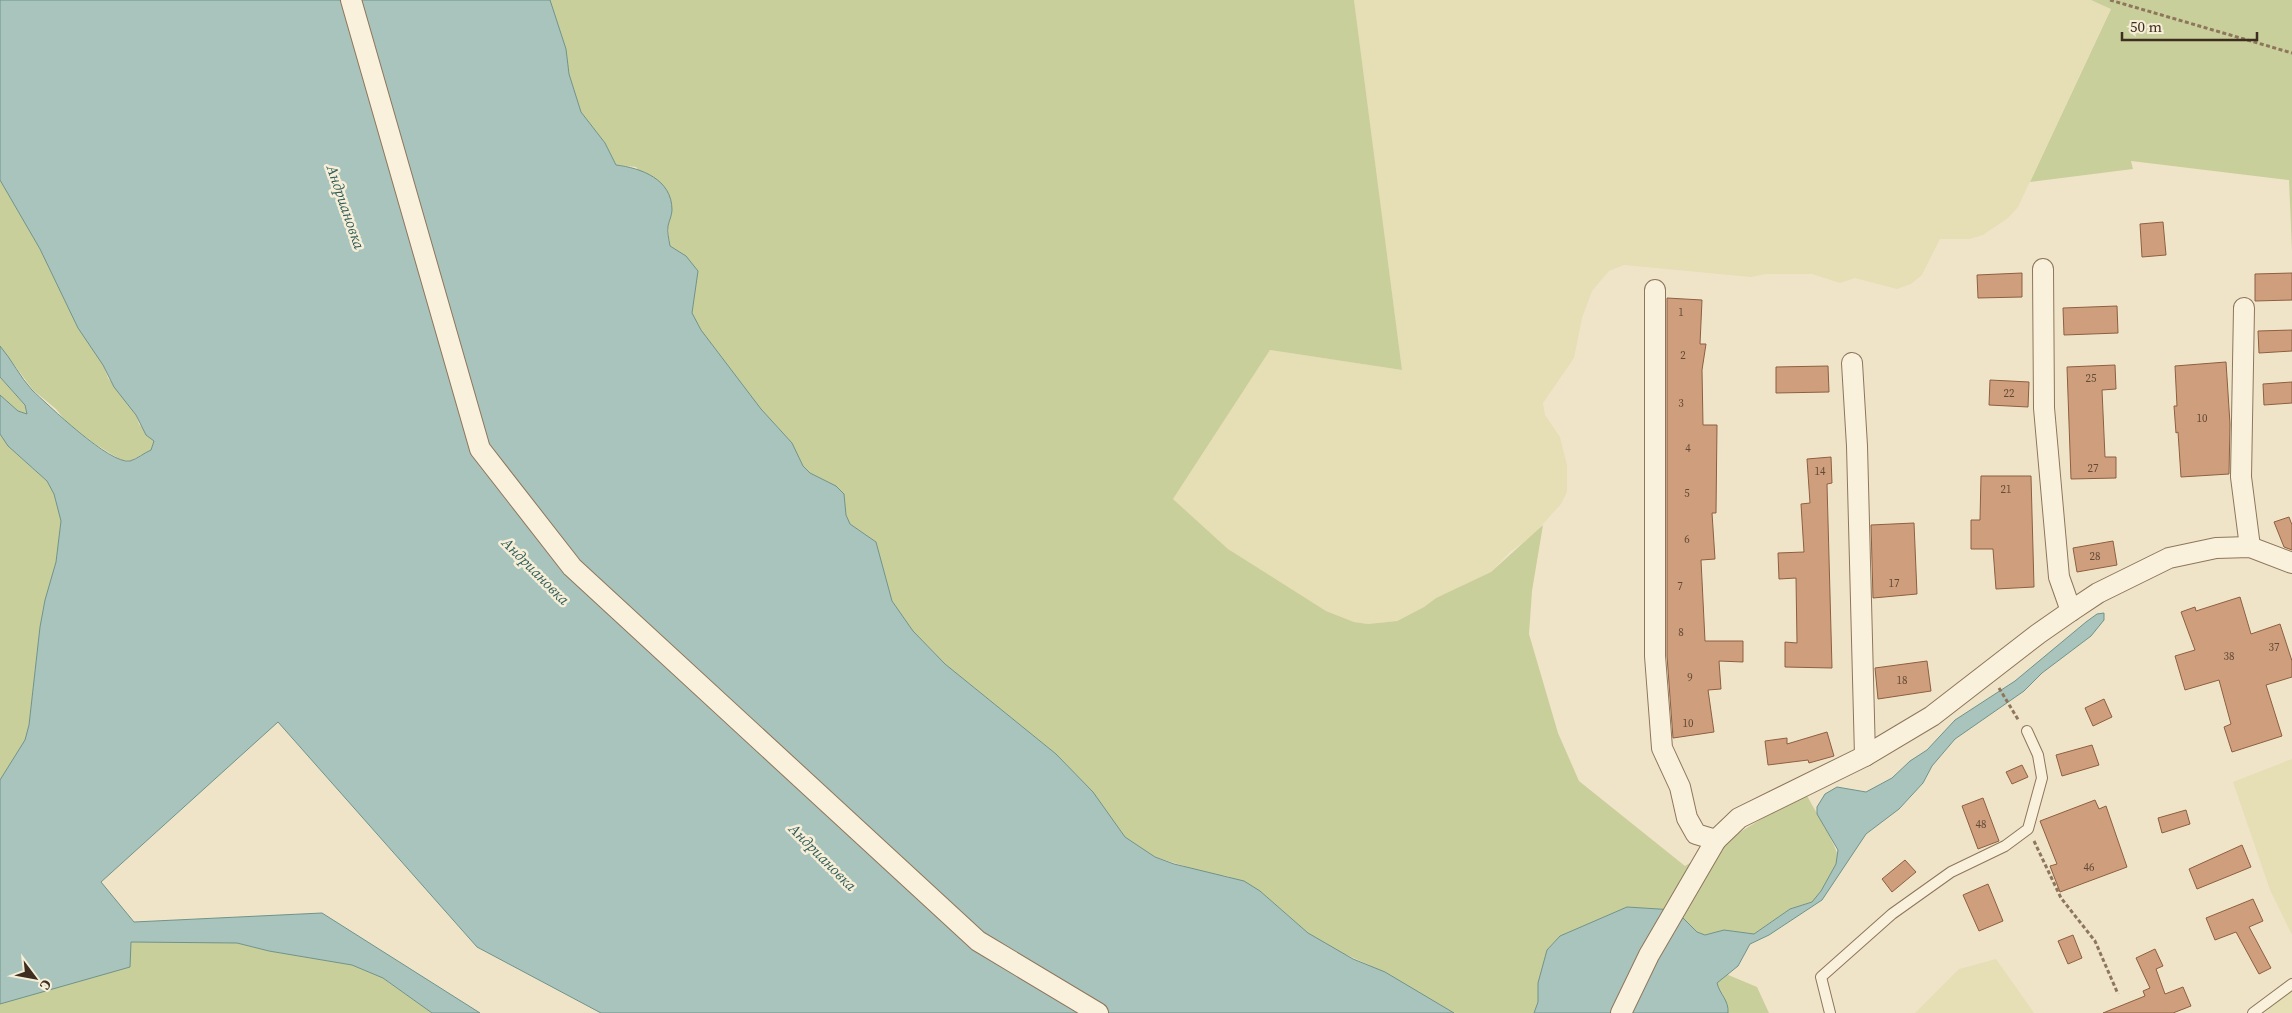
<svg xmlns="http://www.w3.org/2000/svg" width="2292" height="1013" font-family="'Source Serif 4',serif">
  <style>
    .farmland { fill: #e6deb5 }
    .green { fill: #c9cf9b }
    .water { fill: #a9c4bc; stroke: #6f938a }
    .building { fill: #cf9f7d; stroke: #8d5f41 }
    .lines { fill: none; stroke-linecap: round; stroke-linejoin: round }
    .service-casing { stroke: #8d765c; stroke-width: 12 }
    .minor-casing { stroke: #8d765c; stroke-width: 22 }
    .path { stroke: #8d765c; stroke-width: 3; stroke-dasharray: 4 2.5; stroke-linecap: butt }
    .service { stroke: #faf1dc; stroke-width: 10 }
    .minor { stroke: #faf1dc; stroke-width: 20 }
    .labels { text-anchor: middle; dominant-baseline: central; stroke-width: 5; stroke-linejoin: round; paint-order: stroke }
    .number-label { font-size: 11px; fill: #624a37 }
    .water-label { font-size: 15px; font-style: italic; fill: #2f5d5a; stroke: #f7eed8 }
  </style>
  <rect width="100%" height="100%" fill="#f0e4c8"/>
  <g class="farmland">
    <polygon points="1354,0 2091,0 2111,8 2018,207 2008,218 1983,235 1969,239 1940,239 1922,275 1911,284 1897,289 1855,278 1840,283 1812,274 1766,274 1751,277 1624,265 1609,271 1592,291 1582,318 1574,358 1543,403 1545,415 1560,437 1567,465 1567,492 1561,504 1533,535 1510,552 1491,572 1436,598 1424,607 1396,621 1368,624 1354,622 1326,611 1228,549 1173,499 1270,350 1402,370"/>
    <polygon points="2292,759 2292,935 2270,890 2233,782"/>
    <polygon points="1996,959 2034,1013 1915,1013 1959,969"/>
    <polygon points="2292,990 2292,1013 2265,1013 2286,993"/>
  </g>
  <g class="green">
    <path d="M550 0H1354L1402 370 1270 350 1173 499 1228 549 1326 611 1354 622 1368 624 1397 621 1424 607 1436 598 1491 572 1543 525 1532 591 1529 634 1558 733 1579 781 1685 866 1805 792C1811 804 1840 850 1838 859 1835 872 1824 886 1817 897L1812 902 1790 909 1754 934 1724 930 1705 935 1697 932 1675 910 1627 907 1560 936 1547 950 1538 983V1002L1534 1013H1454L1369 965 1338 951 1308 933 1260 891 1227 876 1210 874 1155 857 1125 837 1093 792 1056 754 945 664 913 631 892 601 876 542 850 524 846 515 844 494 828 482 810 473 803 466 792 443 761 409 701 330 692 313 695 293 686 256 670 246 668 227 672 210 636 167 616 165 605 143 581 112 569 74 566 49Z"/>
    <polygon points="2091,0 2292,0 2292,251 2289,180 2131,161 2133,169 2030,182 2111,9"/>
    <polygon points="0,180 40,249 78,328 103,365 108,378 136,415 139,424 154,441 151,450 130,461 121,460 95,444 67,423 56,409 33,390 0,346"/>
    <polygon points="0,377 25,405 27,415 18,411 0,395"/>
    <polygon points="0,434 8,446 47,481 54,494 61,521 56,562 45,600 40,627 29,725 25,740 0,780"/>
    <polygon points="203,941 237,943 269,951 352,965 383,978 432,1013 0,1013 0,1004 13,1000 131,942"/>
    <path d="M1726 974 1757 987 1769 1013H1728C1729 1000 1720 995 1717 983Z"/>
  </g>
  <g class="water">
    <path d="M0 0H550L566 49 569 74 581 112 605 143 616 165C641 168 672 179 672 210 672 215 669 221 668 226 667 232 669 239 670 246L686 256 698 271 692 313 701 330 761 409 792 443 803 466 810 473 836 486 844 494 846 515 850 524 876 542 892 601 913 631 945 664 1056 754 1093 792 1125 837 1155 857 1174 864 1244 881 1260 891 1308 933 1353 959 1385 972 1454 1013H601L477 947 278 722 101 882 134 922 322 913 480 1013H432L383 978 352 965 269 951 237 943 131 942 130 967 0 1004V780L25 740 29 725 40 627 45 600 56 562 61 521 54 494 47 481 8 446 0 434V395L18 411 27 414 25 405 0 377V346C12 360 20 377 32 390 47 404 110 465 130 461 137 459 144 453 151 450L154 441 146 435 136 415 114 387 103 365 78 328 40 249 0 180Z"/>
    <path d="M2104 613V620L2091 636 2042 673 2024 691 1955 739 1932 766 1923 783 1899 809 1866 834 1822 900 1769 935 1750 944 1738 966 1717 983C1720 995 1729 1000 1728 1013H1534L1538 1002V983L1547 950 1560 936 1627 907 1675 910 1697 932 1705 935 1724 930 1754 934 1790 909 1812 902 1821 891 1836 864 1838 850 1817 814V807L1825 794 1837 787 1866 792 1892 778 1910 761 1927 750 1955 720 2015 681 2086 622 2097 614Z"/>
  </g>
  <g class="building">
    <polygon points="2163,222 2166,255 2142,257 2140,224"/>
    <polygon points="2022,273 2022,297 1978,298 1977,275"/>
    <polygon points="2292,273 2292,300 2255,301 2255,274"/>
    <polygon points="1667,298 1702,300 1700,344 1706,344 1702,370 1703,425 1717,425 1716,513 1712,513 1715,559 1701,560 1705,641 1743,641 1743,662 1719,661 1721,689 1708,690 1714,732 1673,738 1667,656"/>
    <polygon points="2117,306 2118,333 2064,335 2063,308"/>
    <polygon points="2292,330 2292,351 2259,353 2258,331"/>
    <polygon points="2226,362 2230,424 2229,474 2181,477 2178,432 2176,433 2174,406 2177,406 2175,366"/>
    <polygon points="2115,365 2116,389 2102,390 2105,457 2116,457 2116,478 2071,479 2067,367"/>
    <polygon points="1828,366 1829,392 1776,393 1776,367"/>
    <polygon points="1990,380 2029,382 2028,407 1989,405"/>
    <polygon points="2292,382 2292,403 2264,405 2263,384"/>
    <polygon points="1831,457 1832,483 1827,484 1832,668 1785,667 1785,642 1797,643 1796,578 1779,579 1778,553 1804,552 1801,504 1810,503 1807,459"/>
    <polygon points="1981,476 2031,476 2034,587 1996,589 1993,549 1971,549 1971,520 1980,520"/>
    <polygon points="2289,517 2292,525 2292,550 2284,547 2274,522"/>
    <polygon points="1914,523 1917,594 1873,598 1871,525"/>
    <polygon points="2113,541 2117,565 2077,572 2073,548"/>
    <polygon points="2240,597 2251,634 2280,624 2292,661 2292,677 2266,685 2282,736 2232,752 2224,727 2231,724 2219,680 2185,690 2175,656 2195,650 2181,612 2195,607 2196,611"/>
    <polygon points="1927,661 1931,691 1878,699 1875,668"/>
    <polygon points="2104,699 2112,717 2093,726 2085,708"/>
    <polygon points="1827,732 1834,756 1809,763 1808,760 1768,765 1765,741 1787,738 1787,744"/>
    <polygon points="2092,745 2099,765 2062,776 2056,755"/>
    <polygon points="2022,765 2028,777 2012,784 2006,772"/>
    <polygon points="1983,798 1999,841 1978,849 1962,806"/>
    <polygon points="2095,800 2099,809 2106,806 2127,867 2060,892 2050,866 2057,864 2040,821"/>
    <polygon points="2186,810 2190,824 2162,833 2158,818"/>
    <polygon points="2242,845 2251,867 2197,889 2189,869"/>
    <polygon points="1905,860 1916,872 1892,892 1882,879"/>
    <polygon points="1988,884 2003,921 1979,931 1963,895"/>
    <polygon points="2253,899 2263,921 2249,927 2271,968 2259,974 2236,932 2215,940 2206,918"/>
    <polygon points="2073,935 2082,958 2068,964 2058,941"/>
    <polygon points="2155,949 2163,966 2156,969 2165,994 2183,987 2191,1006 2173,1013 2103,1013 2145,996 2143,991 2150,988 2136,958"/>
  </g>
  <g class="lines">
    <defs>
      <g id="service">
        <polyline points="1830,1013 1821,977 1892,914 1951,872 2005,846 2028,829 2042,778 2038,755 2027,731"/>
        <polyline points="2253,1013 2292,984"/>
      </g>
      <g id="minor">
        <polyline points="351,0 480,449 572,567 978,941 1098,1013"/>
        <polyline points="2043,269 2044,408 2059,577 2071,611"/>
        <polyline points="1655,290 1655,656 1662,748 1680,787 1687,818 1696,834 1716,840 1739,818 1865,756 1932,716 2038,634 2071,611 2098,593 2169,558 2216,548 2250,547 2292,563"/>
        <polyline points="2244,308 2241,477 2250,547"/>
        <polyline points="1852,363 1857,446 1865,756"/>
        <polyline points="1621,1013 1649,955 1716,840"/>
      </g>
    </defs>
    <use href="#service" class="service-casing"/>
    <use href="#minor" class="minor-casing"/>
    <g class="path">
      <polyline points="2110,0 2292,53"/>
      <polyline points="1999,688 2019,721"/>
      <polyline points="2034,841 2061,898 2095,941 2118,994"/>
    </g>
    <use href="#service" class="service"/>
    <use href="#minor" class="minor"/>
  </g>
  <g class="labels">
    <g class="number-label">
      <text x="1681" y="312">1</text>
      <text x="1683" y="355">2</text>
      <text x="2091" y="378">25</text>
      <text x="2009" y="393">22</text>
      <text x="1681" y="403">3</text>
      <text x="2202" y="418">10</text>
      <text x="1688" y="448">4</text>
      <text x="2093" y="468">27</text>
      <text x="1820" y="471">14</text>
      <text x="2006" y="489">21</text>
      <text x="1687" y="493">5</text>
      <text x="1687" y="539">6</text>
      <text x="2095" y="556">28</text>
      <text x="1894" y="583">17</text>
      <text x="1680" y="586">7</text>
      <text x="1681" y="632">8</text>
      <text x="2274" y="647">37</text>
      <text x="2229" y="656">38</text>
      <text x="1690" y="677">9</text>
      <text x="1902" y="680">18</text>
      <text x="1688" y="723">10</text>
      <text x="1981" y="824">48</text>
      <text x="2089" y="867">46</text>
    </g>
    <g class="water-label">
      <text transform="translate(346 207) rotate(71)">Андриановка</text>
      <text transform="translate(536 571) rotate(45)">Андриановка</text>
      <text transform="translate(823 857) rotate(45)">Андриановка</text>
    </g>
  </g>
  <g transform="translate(35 978) rotate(122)" stroke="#f7eed8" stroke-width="4" paint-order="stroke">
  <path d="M0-4L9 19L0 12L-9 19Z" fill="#3d2e20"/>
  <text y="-8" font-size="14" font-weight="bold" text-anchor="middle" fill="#3d2e20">С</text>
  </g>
  <path d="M2122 32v8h135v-8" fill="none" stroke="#3d2e20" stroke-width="2.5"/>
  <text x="2130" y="32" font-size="15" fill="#3d2e20" stroke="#f7eed8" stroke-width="4" paint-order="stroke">50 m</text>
</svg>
